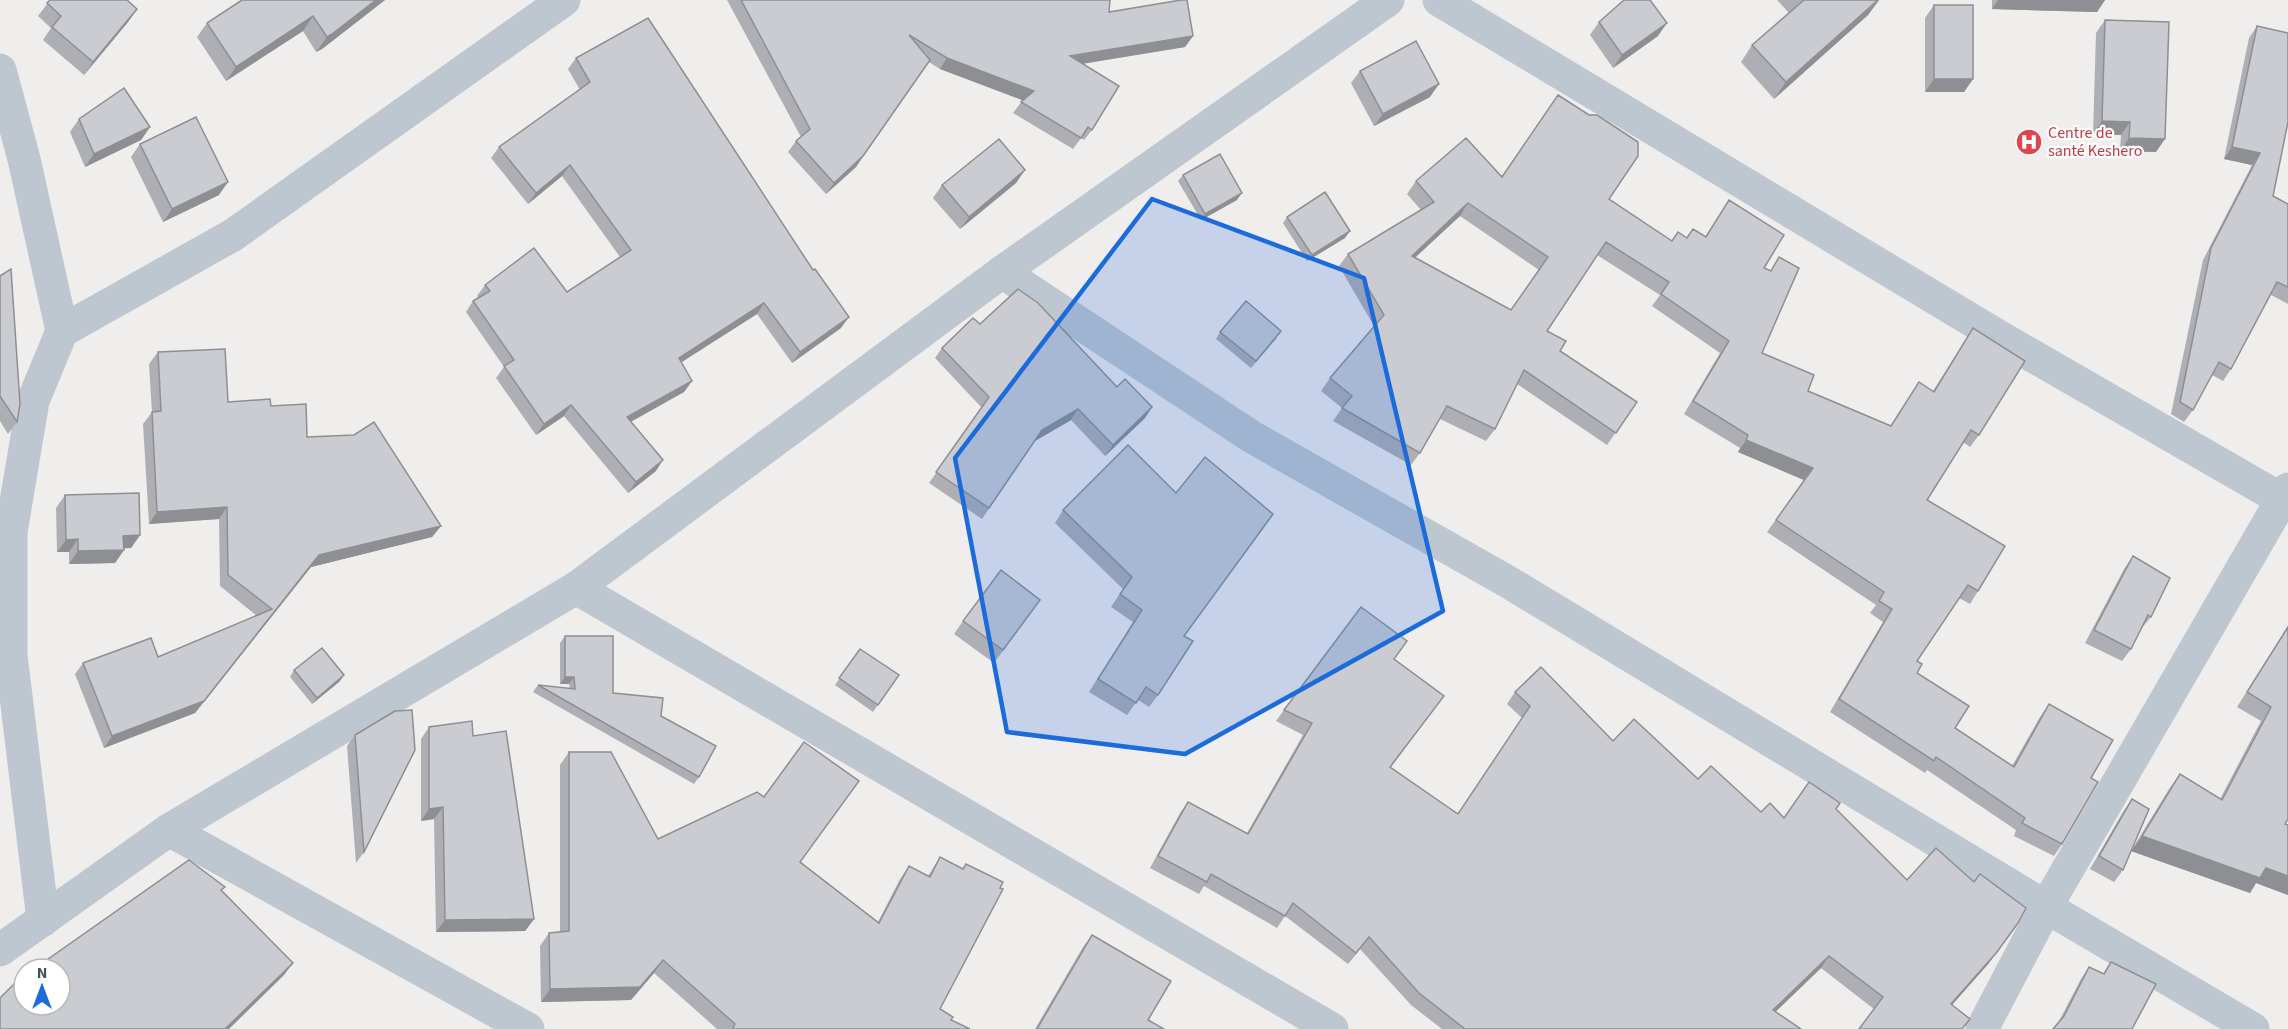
<svg xmlns="http://www.w3.org/2000/svg" width="2288" height="1029" font-family="'Source Sans 3',sans-serif">
  <style>
    .lines { fill: none; stroke-linecap: round; stroke-linejoin: round }
    .street { stroke: #bec7cf; stroke-width: 33 }
    .wall { fill: #aeafb5; fill-rule: evenodd }
    .shaded-wall { fill: #8d8f93 }
    .building { fill: #caccd2; stroke: #8d8f93; stroke-width: 1.5; fill-rule: evenodd }
    .marked { fill: #1c6bdb; fill-opacity: 0.2; stroke: #1c6bdb; stroke-width: 4.5; stroke-linejoin: round }
    .labels { text-anchor: middle; dominant-baseline: central; stroke-width: 4.5; stroke-linejoin: round; paint-order: stroke }
    .health-label { font-size: 16px; fill: #be3a42; stroke: #fff; text-anchor: start }
  </style>
  <rect width="100%" height="100%" fill="#f0eded"/>
  <g class="lines">
    <g class="street">
      <polyline points="1439,0 1998,336 2288,503"/>
      <polyline points="0,70 24,159 62,331 33,401 11,532 11,655 43,920"/>
      <polyline points="1002,272 1252,437 1510,583 2046,907 2253,1029"/>
      <polyline points="62,331 233,235 564,0"/>
      <polyline points="576,588 1332,1029"/>
      <polyline points="169,830 528,1029"/>
      <polyline points="0,950 169,830 576,588 1002,272 1388,0"/>
      <polyline points="1982,1029 2046,907 2288,489"/>
    </g>
  </g>
  <g class="wall">
    <polygon points="50,0 137,9 128,22 84,75 43,40 51,28 38,16"/>
    <polygon points="242,0 385,0 322,49 316,52 303,31 226,81 197,37 207,23"/>
    <polygon points="727,0 1110,0 1109,12 1193,36 1185,47 1082,64 1092,130 1084,140 1081,138 1073,149 1013,113 1023,100 940,69 929,62 856,167 826,194 788,152 796,141 801,137"/>
    <polygon points="1777,0 1879,0 1868,15 1774,99 1741,62 1752,45 1789,13"/>
    <polygon points="1992,0 2105,0 2097,12 1992,9"/>
    <polygon points="1934,5 1973,79 1964,92 1925,92 1925,18"/>
    <polygon points="2105,20 2156,152 2120,151 2121,135 2093,134 2096,33"/>
    <polygon points="1599,22 1658,36 1613,68 1590,35"/>
    <polygon points="2257,26 2273,196 2288,204 2288,304 2271,295 2231,369 2223,381 2212,375 2193,410 2184,422 2171,414 2203,260 2252,165 2224,159 2249,38"/>
    <polygon points="576,58 841,328 792,363 757,314 681,362 692,381 684,392 631,421 656,471 628,493 564,416 536,435 496,378 504,367 466,312 473,301 479,298 477,296 485,285 567,292 620,257 562,176 528,204 491,158 499,147 580,90 568,69"/>
    <polygon points="1360,71 1430,97 1374,126 1351,83"/>
    <polygon points="79,119 150,127 141,140 85,167 70,132"/>
    <polygon points="140,144 219,195 163,222 131,157"/>
    <polygon points="1025,170 1016,183 960,229 933,198 942,185"/>
    <polygon points="1183,175 1237,200 1201,220 1178,181"/>
    <path d="M1502 177 1609 199 1672 241 1686 238 1693 229 1705 237 1729 200 1764 268 1770 271 1779 257 1762 353 1808 391 1891 426 1919 382 1933 391 1973 328 1979 435 1970 447 1963 442 1927 500 1978 591 1970 604 1959 598 1917 661V673L1955 728 2012 766 2040 717 2049 704 2091 778 2062 844 2054 856 2014 836 2016 830 1927 770 1925 773 1830 712 1883 622 1870 613 1876 605 1767 532 1804 480 1738 452 1740 448 1684 414 1720 353 1652 306 1660 295 1597 255 1547 331 1560 351 1637 402 1607 445 1517 384 1495 429 1486 441 1440 419 1420 453 1411 465 1333 421 1342 408 1321 391 1330 378 1374 326 1339 266 1348 254 1421 210 1407 194 1416 181ZM1460 216 1539 270 1511 310 1415 257Z"/>
    <polygon points="1287,217 1345,238 1307,261 1283,223"/>
    <polygon points="0,276 17,422 8,434 0,421"/>
    <polygon points="980,324 1117,387 1152,407 1145,418 1105,456 1071,420 1035,441 982,519 929,483 982,408 935,358 942,348"/>
    <polygon points="1220,332 1277,338 1251,368 1216,339"/>
    <polygon points="158,352 228,402 271,406 307,437 441,526 432,537 311,567 195,713 104,748 75,674 83,663 158,657 257,616 220,586 219,519 149,524 143,424 152,412 149,364"/>
    <polygon points="1128,445 1184,636 1158,695 1149,707 1138,700 1127,715 1089,692 1133,622 1111,607 1123,589 1055,523 1063,510"/>
    <polygon points="65,495 140,535 131,548 124,548 124,550 115,563 69,564 69,552 57,552 56,508"/>
    <polygon points="2133,556 2151,617 2141,629 2131,649 2122,661 2085,643 2124,569"/>
    <polygon points="1040,600 994,663 954,634 963,621"/>
    <polygon points="2288,626 2285,824 2288,825 2288,895 2256,883 2250,893 2131,851 2169,789 2180,774 2220,799 2261,721 2237,707"/>
    <polygon points="565,636 613,693 661,716 699,777 694,784 533,692 538,685 570,689 569,684 560,684 560,643"/>
    <polygon points="860,649 899,675 873,712 835,685"/>
    <polygon points="1394,659 1444,696 1391,767 1458,814 1522,718 1507,704 1515,692 1613,741 1698,779 1761,812 1784,818 1836,809 1989,963 1952,1005 1874,1009 1821,968 1775,1012 1801,1029 1442,1029 1411,1005 1360,949 1348,964 1285,916 1277,928 1204,886 1199,894 1150,868 1180,813 1188,802 1247,833 1303,735 1276,721 1284,710"/>
    <polygon points="294,670 344,675 339,682 312,704 290,677"/>
    <polygon points="429,727 534,919 525,931 436,932 434,819 421,821 421,739"/>
    <polygon points="355,735 364,852 356,863 347,746"/>
    <polygon points="569,752 658,839 801,862 878,922 900,879 909,866 928,876 940,857 963,869 966,864 940,1009 951,1020 970,1029 717,1029 654,973 631,1000 541,1002 540,946 549,933 560,932 560,765"/>
    <polygon points="2132,799 2123,870 2114,882 2090,869 2123,812"/>
    <polygon points="1092,935 1148,1020 1164,1029 1035,1029 1083,947"/>
    <polygon points="2111,962 2132,1029 2058,1023 2081,979 2089,967 2103,974"/>
  </g>
  <g class="shaded-wall">
    <polygon points="376,0 385,0 322,49 316,52 327,37"/>
    <polygon points="1879,0 1868,15 1774,99 1786,82"/>
    <polygon points="1998,0 2105,0 2097,12 1992,9"/>
    <polygon points="137,9 128,22 84,75 93,62"/>
    <polygon points="313,16 303,31 226,81 236,67"/>
    <polygon points="1667,23 1658,36 1613,68 1622,55"/>
    <polygon points="1193,36 1185,47 1062,67 1070,56"/>
    <polygon points="947,58 1034,91 1027,102 940,69"/>
    <polygon points="1934,79 1973,79 1964,92 1925,92"/>
    <polygon points="1439,84 1430,97 1374,126 1383,114"/>
    <polygon points="2102,121 2130,122 2121,135 2093,134"/>
    <polygon points="150,127 141,140 85,167 94,154"/>
    <polygon points="2129,138 2165,139 2156,152 2120,151"/>
    <polygon points="2232,147 2260,153 2252,165 2224,159"/>
    <polygon points="863,156 856,167 826,194 834,183"/>
    <polygon points="570,165 562,176 528,204 536,193"/>
    <polygon points="1025,170 1016,183 960,229 969,217"/>
    <polygon points="228,182 219,195 163,222 172,209"/>
    <polygon points="1242,193 1237,200 1201,220 1205,214"/>
    <polygon points="1468,203 1460,216 1404,268 1412,256"/>
    <polygon points="1350,231 1345,238 1307,261 1312,255"/>
    <polygon points="764,303 757,314 671,369 679,358"/>
    <polygon points="849,317 841,328 792,363 800,352"/>
    <polygon points="692,381 684,392 620,428 627,417"/>
    <polygon points="571,405 564,416 536,435 544,424"/>
    <polygon points="1152,407 1145,418 1105,456 1113,445"/>
    <polygon points="1078,409 1071,420 1035,441 1042,430"/>
    <polygon points="1746,440 1813,468 1804,480 1738,452"/>
    <polygon points="663,460 656,471 628,493 636,482"/>
    <polygon points="227,507 219,519 149,524 157,512"/>
    <polygon points="441,526 432,537 311,567 195,713 104,748 112,736 204,701 319,555"/>
    <polygon points="140,535 131,548 114,549 123,536"/>
    <polygon points="78,539 69,552 57,552 66,540"/>
    <polygon points="124,550 115,563 69,564 78,551"/>
    <polygon points="344,675 339,682 312,704 317,698"/>
    <polygon points="565,677 574,677 569,684 560,684"/>
    <polygon points="443,807 434,819 421,821 429,809"/>
    <polygon points="2142,836 2266,868 2288,876 2288,895 2256,883 2250,893 2131,851"/>
    <polygon points="534,919 525,931 436,932 445,920"/>
    <polygon points="2018,923 1989,963 1943,1015 1951,1004"/>
    <polygon points="1369,937 1360,949 1348,964 1356,953"/>
    <polygon points="1829,956 1821,968 1765,1022 1773,1010"/>
    <polygon points="663,960 654,973 631,1000 541,1002 550,989"/>
    <polygon points="293,963 284,975 229,1029 225,1029"/>
  </g>
  <g class="building">
    <polygon points="50,0 127,0 137,9 93,62 52,27 61,16 47,3"/>
    <polygon points="242,0 376,0 332,34 327,37 313,16 236,67 207,23"/>
    <polygon points="741,0 1110,0 1109,12 1181,0 1187,0 1193,36 1070,56 1119,86 1092,130 1088,127 1081,138 1021,102 1034,91 947,58 909,35 930,60 863,156 834,183 796,141 810,129"/>
    <polygon points="1624,0 1650,0 1667,23 1622,55 1599,22"/>
    <polygon points="1804,0 1878,0 1786,82 1752,45"/>
    <rect x="1934" y="5" width="39" height="74"/>
    <polygon points="648,18 813,270 815,269 849,317 800,352 764,303 679,358 692,381 627,417 663,460 636,482 571,405 544,424 504,366 514,360 473,301 490,291 485,285 534,248 567,292 631,250 570,165 536,193 499,147 590,82 576,58"/>
    <polygon points="2105,20 2169,22 2165,139 2129,138 2130,122 2102,121"/>
    <polygon points="2257,26 2288,33 2288,122 2273,196 2288,204 2288,287 2277,282 2231,369 2219,362 2193,410 2180,402 2211,248 2260,153 2232,147"/>
    <polygon points="1416,41 1439,84 1383,114 1360,71"/>
    <polygon points="124,88 150,127 94,154 79,119"/>
    <path d="M1558 95 1589 115H1597L1638 142V156L1609 199 1672 241 1678 232 1687 238 1693 229 1706 237 1729 200 1784 235 1764 268 1771 271 1779 257 1799 268 1762 353 1814 375 1808 391 1891 426 1919 382 1934 392 1973 328 2025 361 1979 435 1971 430 1927 500 2005 546 1978 591 1968 585 1917 661 1922 664 1917 673 1969 706 1955 728 2014 767 2049 704 2113 740 2091 778 2098 782 2062 844 2022 823 2025 818 1936 757 1934 761 1839 699 1892 609 1879 601 1884 592 1776 520 1813 468 1746 440 1748 435 1693 401 1729 341 1661 294 1669 282 1606 242 1547 331 1566 341 1560 351 1637 402 1616 433 1524 370 1495 429 1447 406 1420 453 1342 408 1352 396 1330 378 1384 315 1348 254 1434 202 1416 181 1466 138 1502 177ZM1468 203 1548 257 1511 310 1412 256Z"/>
    <polygon points="196,117 228,182 172,209 140,144"/>
    <polygon points="999,139 1025,170 969,217 942,185"/>
    <polygon points="1220,154 1242,193 1205,214 1183,175"/>
    <polygon points="1325,192 1350,231 1312,255 1287,217"/>
    <polygon points="11,269 20,404 17,422 0,396 0,276"/>
    <polygon points="1018,289 1038,303 1117,387 1125,379 1152,407 1113,445 1078,409 1042,430 989,508 936,472 989,397 942,348 973,318 980,324"/>
    <polygon points="1246,301 1281,331 1256,361 1220,332"/>
    <polygon points="225,349 228,402 270,399 271,406 306,404 307,437 354,435 374,422 441,526 319,555 204,701 112,736 83,663 151,638 158,657 272,609 228,575 227,507 157,512 152,412 161,411 158,352"/>
    <polygon points="1128,445 1176,493 1205,457 1273,514 1184,636 1193,641 1158,695 1146,687 1136,703 1098,679 1142,610 1120,594 1132,577 1063,510"/>
    <polygon points="139,493 140,535 123,536 124,550 78,551 78,539 66,540 65,495"/>
    <polygon points="2133,556 2170,578 2151,617 2148,615 2131,649 2094,630"/>
    <polygon points="1001,570 1040,600 1003,650 963,621"/>
    <polygon points="1361,607 1407,641 1394,659 1444,696 1390,767 1458,814 1530,706 1515,692 1541,667 1613,741 1634,719 1698,779 1711,766 1761,812 1770,803 1784,818 1809,782 1840,803 1836,809 1907,880 1936,848 1974,882 1980,874 2026,908 2018,923 1997,952 1951,1004 1970,1019 1962,1029 1859,1029 1883,997 1829,956 1773,1010 1801,1029 1465,1029 1419,993 1369,937 1356,953 1293,903 1285,916 1211,874 1207,882 1158,856 1188,802 1248,834 1312,723 1284,710"/>
    <polygon points="2288,627 2288,819 2285,824 2288,825 2288,876 2266,868 2260,878 2142,836 2180,774 2222,800 2271,707 2247,692"/>
    <polygon points="565,636 613,636 613,693 663,698 661,716 716,746 699,777 538,685 575,689 574,677 565,677"/>
    <polygon points="322,648 344,675 317,698 294,670"/>
    <polygon points="860,649 899,675 878,705 839,678"/>
    <polygon points="412,710 415,750 364,852 355,735 395,711"/>
    <polygon points="472,721 473,736 506,731 534,919 445,920 443,807 429,809 429,727"/>
    <polygon points="804,742 859,781 800,862 879,923 909,866 930,877 940,857 963,869 966,864 1003,882 1000,888 1003,889 940,1009 953,1017 951,1020 970,1029 734,1029 733,1028 735,1024 663,960 640,987 550,989 549,933 569,931 569,752 611,752 658,839 757,792 764,797"/>
    <polygon points="2132,799 2149,809 2123,870 2099,856"/>
    <polygon points="189,860 225,887 221,890 293,963 225,1029 0,1029 0,998 16,982 24,976 24,1005 60,1005 60,969 34,969"/>
    <polygon points="1092,935 1171,981 1148,1020 1164,1029 1037,1029"/>
    <polygon points="2111,962 2156,984 2132,1029 2053,1029 2064,1016 2089,967 2104,974"/>
  </g>
  <path class="marked" d="M1152 199 1364 278 1443 611 1185 754 1007 732 955 458Z"/>
  <defs>
    <symbol id="hospital-disc" viewBox="-11 -11 22 22"><circle r="9.5" fill="#e0444e" stroke="#fff"/><path d="M-5-5h3v3.5h4V-5h3V5h-3V1.5h-4V5h-3Z" fill="#fff"/></symbol>
  </defs>
  <g fill-rule="evenodd">
    <use href="#hospital-disc" x="2014" y="127" width="30" height="30"/>
  </g>
  <g class="labels">
    <g class="health-label">
      <text x="2048" y="133">Centre de<tspan x="2048" dy="18">santé Keshero</tspan></text>
    </g>
  </g>
  <g transform="translate(42 987)"><circle r="28" fill="#ffffff" stroke="#b5b9bd" stroke-width="1.5"/>
  <path d="M0-4.5L10 22L0 15L-10 22Z" fill="#1c6bdb"/>
  <text y="-9" font-size="16" font-weight="bold" text-anchor="middle" fill="#46505a">N</text>
  </g>
</svg>
